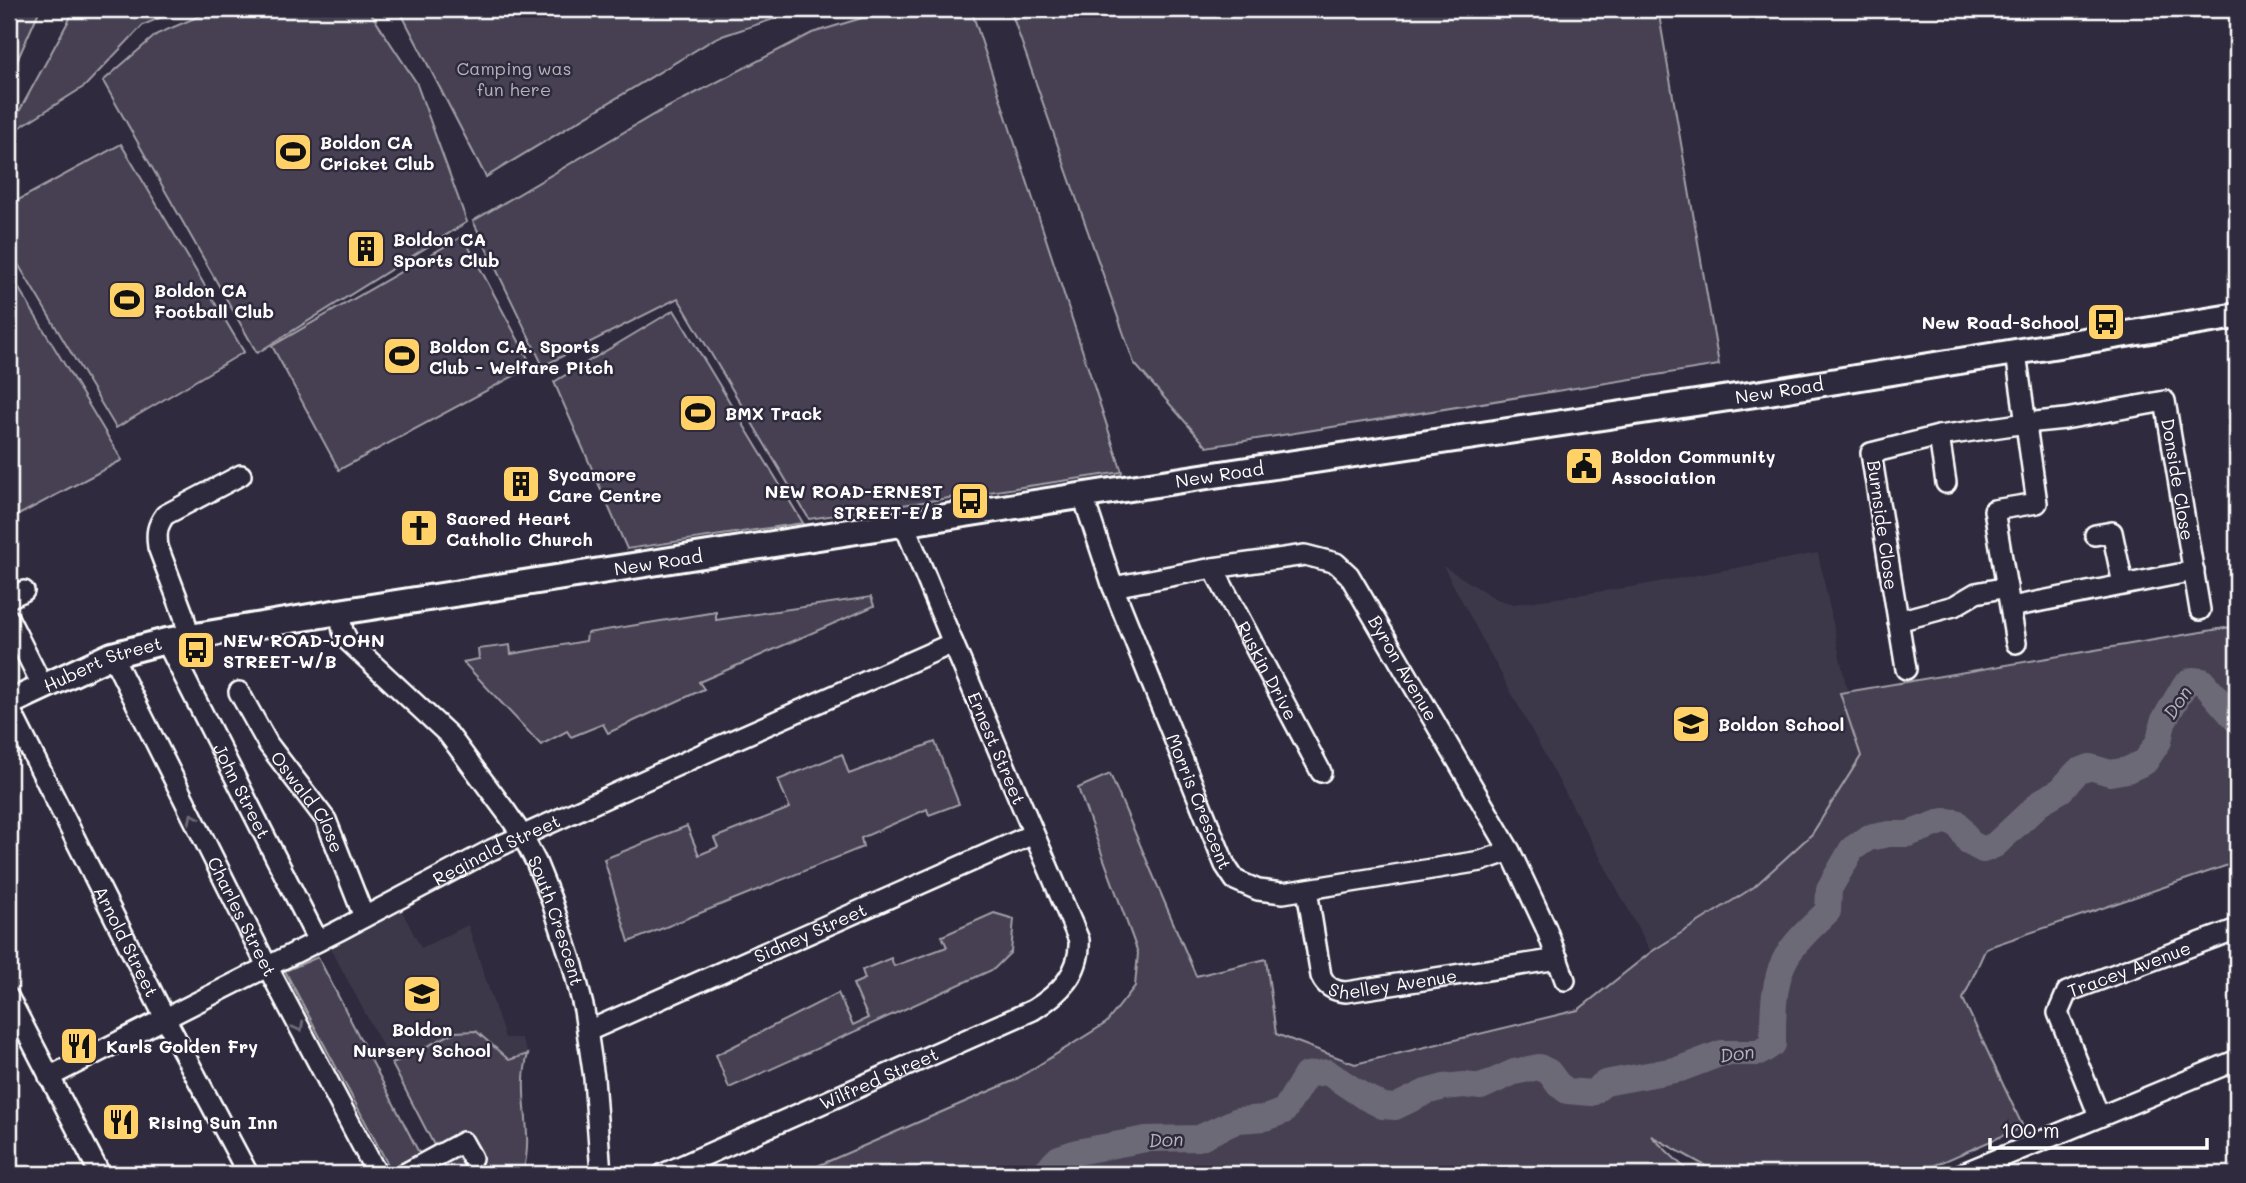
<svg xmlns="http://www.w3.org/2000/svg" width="2246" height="1183" font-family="Mali,sans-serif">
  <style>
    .built { fill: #3c3749 }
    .green { fill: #464152; stroke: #a2a0a8; stroke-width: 2 }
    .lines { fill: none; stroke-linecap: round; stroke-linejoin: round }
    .river { stroke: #6d6a77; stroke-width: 26 }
    .minor-casing { stroke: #fff; stroke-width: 24 }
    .major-casing { stroke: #fff; stroke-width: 30 }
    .minor { stroke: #2f2a3d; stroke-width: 19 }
    .major { stroke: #2f2a3d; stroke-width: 24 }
    .oneway { stroke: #6d6a77 }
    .labels { text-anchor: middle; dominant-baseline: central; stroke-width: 5; stroke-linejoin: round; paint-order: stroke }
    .park-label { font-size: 18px; fill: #b5b3ba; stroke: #2f2a3d }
    .poi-label { font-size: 18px; font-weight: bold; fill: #fff; stroke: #2f2a3d; text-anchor: start }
    .street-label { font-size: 18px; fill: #fff; stroke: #2f2a3d }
    .water-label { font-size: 19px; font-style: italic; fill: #b6b4bb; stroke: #2f2a3d }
  </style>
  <rect width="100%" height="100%" fill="#2f2a3d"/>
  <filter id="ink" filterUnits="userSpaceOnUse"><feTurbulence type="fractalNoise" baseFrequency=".0143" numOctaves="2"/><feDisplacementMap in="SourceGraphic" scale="14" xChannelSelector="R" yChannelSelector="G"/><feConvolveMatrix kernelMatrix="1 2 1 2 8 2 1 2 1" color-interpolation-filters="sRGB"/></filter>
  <g filter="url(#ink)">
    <g class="built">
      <polygon points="1818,553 1861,756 1812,834 1754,887 1651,952 1443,566 1496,599 1514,604 1631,587"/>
      <polygon points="402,911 421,948 468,925 505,1038 521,1038 528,1054 523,1071 523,1087 425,1126 331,949"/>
    </g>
    <g class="green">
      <polygon points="9,9 40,9 9,79"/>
      <polygon points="75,9 180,9 143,25 85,86 9,134 9,130"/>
      <polygon points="216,9 368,9 416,82 467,222 257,353 103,81 157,34"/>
      <polygon points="399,9 804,9 716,38 486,177"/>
      <polygon points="892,9 971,9 1122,472 809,519 678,298 543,366 473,221 653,115 812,33"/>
      <polygon points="1010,9 1658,9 1719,365 1207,447 1134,363"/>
      <polygon points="121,144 244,352 116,428 9,249 9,205"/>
      <polygon points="463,236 532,366 339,470 272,346"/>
      <polygon points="9,272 122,460 9,520"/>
      <polygon points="674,310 803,523 627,549 554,382"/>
      <polygon points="871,597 874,606 699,682 704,689 608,733 603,724 571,737 567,731 541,745 463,662 479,659 478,649 510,645 511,654 586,641 587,633 716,612 716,620"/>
      <polygon points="2237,626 2237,862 1986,948 1963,999 2023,1127 1933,1166 1924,1174 1720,1174 1651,1136 1691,1174 799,1174 1013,1081 1106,1023 1135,986 1138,953 1078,788 1110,774 1196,976 1266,959 1276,1034 1355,1064 1578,1010 1651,952 1754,887 1812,834 1861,756 1840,693"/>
      <polygon points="935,742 959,804 929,815 927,809 861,838 863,847 629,942 604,859 687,826 699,855 718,847 714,838 790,808 778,780 842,754 849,774"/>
      <polygon points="994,913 1014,919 1011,952 994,969 729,1088 716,1055 838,993 853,1025 868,1018 853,984 865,979 862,970 891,958 894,966 947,947 942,936"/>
      <polygon points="318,957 430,1174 393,1174 285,971"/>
      <path d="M476 1031 509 1060 528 1054C516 1096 535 1131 523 1172L516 1174H449L392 1064 455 1032Z"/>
    </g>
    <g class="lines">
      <path class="river" d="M1043 1174 1059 1158 1077 1152 1146 1139 1199 1138 1238 1120 1265 1118 1284 1111 1306 1075 1327 1072 1363 1096 1383 1106 1395 1107 1426 1092 1444 1087 1464 1085 1481 1087 1514 1072 1539 1067 1549 1072 1558 1084 1567 1091 1592 1093 1605 1083 1680 1069 1722 1053H1759L1773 1044C1773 1018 1772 980 1787 956 1797 939 1814 925 1828 911L1829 889 1852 849 1868 838 1889 834H1908L1944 821 1956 822 1970 843 1983 850 1995 845 2042 801 2061 790 2077 772 2090 767 2110 773 2127 770 2145 762 2159 741 2163 722 2184 686 2192 680 2202 681 2237 721"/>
      <defs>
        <g id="minor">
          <polyline points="1939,436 1946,483"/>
          <path id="s1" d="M1083 496 1113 587 1225 865 1235 880 1258 890 1283 893 1481 861 1510 851"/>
          <polyline points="2095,535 2112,532 2123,584"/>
          <path id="s2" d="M1213 568 1321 772"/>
          <path id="s3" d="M1113 587 1213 568 1305 555 1336 563 1349 575 1359 592 1510 851 1546 928 1565 980"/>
          <polyline points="9,598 24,591"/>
          <polyline points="2011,607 2194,571"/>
          <path id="s4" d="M339 612 343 631 348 641 449 735 507 813 522 835 536 862 551 899 573 966 584 1010 594 1078 601 1174"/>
          <polyline points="9,619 43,687"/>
          <polyline points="1898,621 1954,606 1976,593 2007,587"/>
          <path d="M189 638 184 616 158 547C156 533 157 526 165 515L241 475"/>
          <path id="s5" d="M166 641 318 941"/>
          <polyline points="2016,643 1994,510 2037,503 2016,353"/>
          <path id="s6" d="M112 655 267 966 377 1174"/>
          <path id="s7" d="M1906 669 1871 453 1939 436 2026 423 2065 419 2165 401 2200 610"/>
          <path id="s8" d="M239 692 268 744 326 820 364 917"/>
          <path id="s9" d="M9 707 165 1018 248 1174"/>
          <path id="s10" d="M1307 890 1321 976C1326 987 1334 991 1346 992L1558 959"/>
          <polyline points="9,998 100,1174"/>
          <path id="s11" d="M588 1031 1033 834"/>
          <path id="s12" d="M49 1077 340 930 491 850 711 750 953 643"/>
          <path id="s13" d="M2099 1116 2058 1013 2067 992 2237 929"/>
          <polyline points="404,1174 463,1142 472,1158"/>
          <path id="s14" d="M663 1174 1033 1010C1059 994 1081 973 1079 940L953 643 904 524"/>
          <polyline points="1961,1174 2237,1060"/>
        </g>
        <g id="major">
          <path id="s15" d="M9 703 112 655 166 641 339 612 1201 477 1769 392 2237 316"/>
        </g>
      </defs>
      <use href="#minor" class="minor-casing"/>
      <use href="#major" class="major-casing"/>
      <use href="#minor" class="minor"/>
      <use href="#major" class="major"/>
    </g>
    <defs><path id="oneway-chevron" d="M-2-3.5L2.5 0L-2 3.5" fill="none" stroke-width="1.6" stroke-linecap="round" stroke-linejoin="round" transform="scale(1.75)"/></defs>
    <g class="oneway">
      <use href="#oneway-chevron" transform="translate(193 818) rotate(-116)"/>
      <use href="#oneway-chevron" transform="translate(299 1027) rotate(62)"/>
    </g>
  </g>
  <defs>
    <symbol id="stadium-square" viewBox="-11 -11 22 22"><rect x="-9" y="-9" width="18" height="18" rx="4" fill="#ffd166" stroke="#2f2a3d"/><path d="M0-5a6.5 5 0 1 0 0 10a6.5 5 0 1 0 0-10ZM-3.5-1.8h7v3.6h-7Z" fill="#111"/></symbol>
    <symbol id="building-square" viewBox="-11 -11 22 22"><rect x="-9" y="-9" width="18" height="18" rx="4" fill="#ffd166" stroke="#2f2a3d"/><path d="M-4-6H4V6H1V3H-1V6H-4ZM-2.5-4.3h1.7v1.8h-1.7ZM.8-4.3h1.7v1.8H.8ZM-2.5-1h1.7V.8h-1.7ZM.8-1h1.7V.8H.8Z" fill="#111"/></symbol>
    <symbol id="bus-square" viewBox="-11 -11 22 22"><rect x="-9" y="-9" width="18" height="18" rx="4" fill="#ffd166" stroke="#2f2a3d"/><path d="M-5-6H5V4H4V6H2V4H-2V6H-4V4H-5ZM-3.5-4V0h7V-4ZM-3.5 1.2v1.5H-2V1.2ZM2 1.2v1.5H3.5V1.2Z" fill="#111"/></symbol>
    <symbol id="civic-square" viewBox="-11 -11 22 22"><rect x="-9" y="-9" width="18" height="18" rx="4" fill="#ffd166" stroke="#2f2a3d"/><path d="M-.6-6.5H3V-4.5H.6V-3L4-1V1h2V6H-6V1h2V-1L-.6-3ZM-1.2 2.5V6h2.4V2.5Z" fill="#111"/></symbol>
    <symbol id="church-square" viewBox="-11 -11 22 22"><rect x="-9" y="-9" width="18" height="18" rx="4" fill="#ffd166" stroke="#2f2a3d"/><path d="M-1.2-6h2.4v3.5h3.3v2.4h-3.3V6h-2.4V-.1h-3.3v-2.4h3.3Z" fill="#111"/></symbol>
    <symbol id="school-square" viewBox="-11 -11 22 22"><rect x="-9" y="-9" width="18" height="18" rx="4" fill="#ffd166" stroke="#2f2a3d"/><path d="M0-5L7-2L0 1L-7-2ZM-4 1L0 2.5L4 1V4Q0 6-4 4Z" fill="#111"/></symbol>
    <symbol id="restaurant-square" viewBox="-11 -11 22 22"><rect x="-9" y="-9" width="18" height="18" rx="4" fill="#ffd166" stroke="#2f2a3d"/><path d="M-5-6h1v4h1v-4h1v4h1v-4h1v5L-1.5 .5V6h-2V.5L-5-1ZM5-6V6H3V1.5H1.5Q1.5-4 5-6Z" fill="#111"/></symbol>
  </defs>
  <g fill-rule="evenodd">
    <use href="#stadium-square" x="271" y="130" width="44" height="44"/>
    <use href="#building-square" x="344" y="227" width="44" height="44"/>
    <use href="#stadium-square" x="105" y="278" width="44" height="44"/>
    <use href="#bus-square" x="2084" y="300" width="44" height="44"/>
    <use href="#stadium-square" x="380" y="334" width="44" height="44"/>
    <use href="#stadium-square" x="676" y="391" width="44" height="44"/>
    <use href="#civic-square" x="1562" y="444" width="44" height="44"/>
    <use href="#building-square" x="499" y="462" width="44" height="44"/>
    <use href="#bus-square" x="948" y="479" width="44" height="44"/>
    <use href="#church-square" x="397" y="506" width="44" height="44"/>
    <use href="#bus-square" x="174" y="628" width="44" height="44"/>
    <use href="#school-square" x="1669" y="702" width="44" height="44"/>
    <use href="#school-square" x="400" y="972" width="44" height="44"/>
    <use href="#restaurant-square" x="57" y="1024" width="44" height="44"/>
    <use href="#restaurant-square" x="99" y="1100" width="44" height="44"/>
  </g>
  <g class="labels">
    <g class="park-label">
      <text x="514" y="68">Camping was<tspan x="514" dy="21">fun here</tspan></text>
    </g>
    <g class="poi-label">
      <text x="320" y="142">Boldon CA<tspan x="320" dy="21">Cricket Club</tspan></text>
      <text x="393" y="239">Boldon CA<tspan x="393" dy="21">Sports Club</tspan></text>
      <text x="154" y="290">Boldon CA<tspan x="154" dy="21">Football Club</tspan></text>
      <text x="2079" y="322" text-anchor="end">New Road-School</text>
      <text x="429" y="346">Boldon C.A. Sports<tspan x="429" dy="21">Club - Welfare Pitch</tspan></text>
      <text x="725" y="413">BMX Track</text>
      <text x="1611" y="456">Boldon Community<tspan x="1611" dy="21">Association</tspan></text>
      <text x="548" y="474">Sycamore<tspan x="548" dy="21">Care Centre</tspan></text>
      <text x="943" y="491" text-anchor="end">NEW ROAD-ERNEST<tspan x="943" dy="21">STREET-E/B</tspan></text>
      <text x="446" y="518">Sacred Heart<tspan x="446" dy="21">Catholic Church</tspan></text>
      <text x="223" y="640">NEW ROAD-JOHN<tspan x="223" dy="21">STREET-W/B</tspan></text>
      <text x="1718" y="724">Boldon School</text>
      <text x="422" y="1029" text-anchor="middle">Boldon<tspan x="422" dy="21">Nursery School</tspan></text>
      <text x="106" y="1046">Karls Golden Fry</text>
      <text x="148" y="1122">Rising Sun Inn</text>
    </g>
    <g class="street-label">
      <text stroke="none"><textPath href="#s15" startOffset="1802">New Road</textPath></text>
      <text stroke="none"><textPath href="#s15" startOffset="1236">New Road</textPath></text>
      <text stroke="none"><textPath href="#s7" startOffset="597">Donside Close</textPath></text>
      <text transform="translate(1883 525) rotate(82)">Burnside Close</text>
      <text stroke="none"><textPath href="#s15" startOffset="668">New Road</textPath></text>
      <text stroke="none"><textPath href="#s15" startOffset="102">Hubert Street</textPath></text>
      <text stroke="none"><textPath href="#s3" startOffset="352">Byron Avenue</textPath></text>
      <text stroke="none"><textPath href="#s2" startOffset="116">Ruskin Drive</textPath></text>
      <text transform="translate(997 748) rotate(67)">Ernest Street</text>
      <text stroke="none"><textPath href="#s5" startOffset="168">John Street</textPath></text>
      <text stroke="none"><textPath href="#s1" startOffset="327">Morris Crescent</textPath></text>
      <text stroke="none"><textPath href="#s8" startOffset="130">Oswald Close</textPath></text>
      <text stroke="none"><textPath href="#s12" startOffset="502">Reginald Street</textPath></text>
      <text stroke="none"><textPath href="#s6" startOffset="292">Charles Street</textPath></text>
      <text stroke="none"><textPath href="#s4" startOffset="385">South Crescent</textPath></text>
      <text stroke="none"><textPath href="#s11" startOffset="243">Sidney Street</textPath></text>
      <text stroke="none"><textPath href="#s9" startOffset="262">Arnold Street</textPath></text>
      <text stroke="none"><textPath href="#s13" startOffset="200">Tracey Avenue</textPath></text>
      <text stroke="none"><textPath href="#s10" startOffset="166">Shelley Avenue</textPath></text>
      <text stroke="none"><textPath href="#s14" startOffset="236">Wilfred Street</textPath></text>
    </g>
    <g class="water-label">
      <text transform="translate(2177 702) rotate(-56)">Don</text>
      <text transform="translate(1737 1053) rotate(-8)">Don</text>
      <text transform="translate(1166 1139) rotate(-3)">Don</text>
    </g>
  </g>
  <rect width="2246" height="1183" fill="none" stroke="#2f2a3d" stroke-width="35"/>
  <rect x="18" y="18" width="2211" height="1148" fill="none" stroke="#fff" stroke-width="2.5" filter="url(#ink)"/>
  <path d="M1990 1138v10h217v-10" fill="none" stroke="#ffffff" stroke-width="3.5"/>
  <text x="2001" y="1138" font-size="21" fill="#ffffff" stroke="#2f2a3d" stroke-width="5" paint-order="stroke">100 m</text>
</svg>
